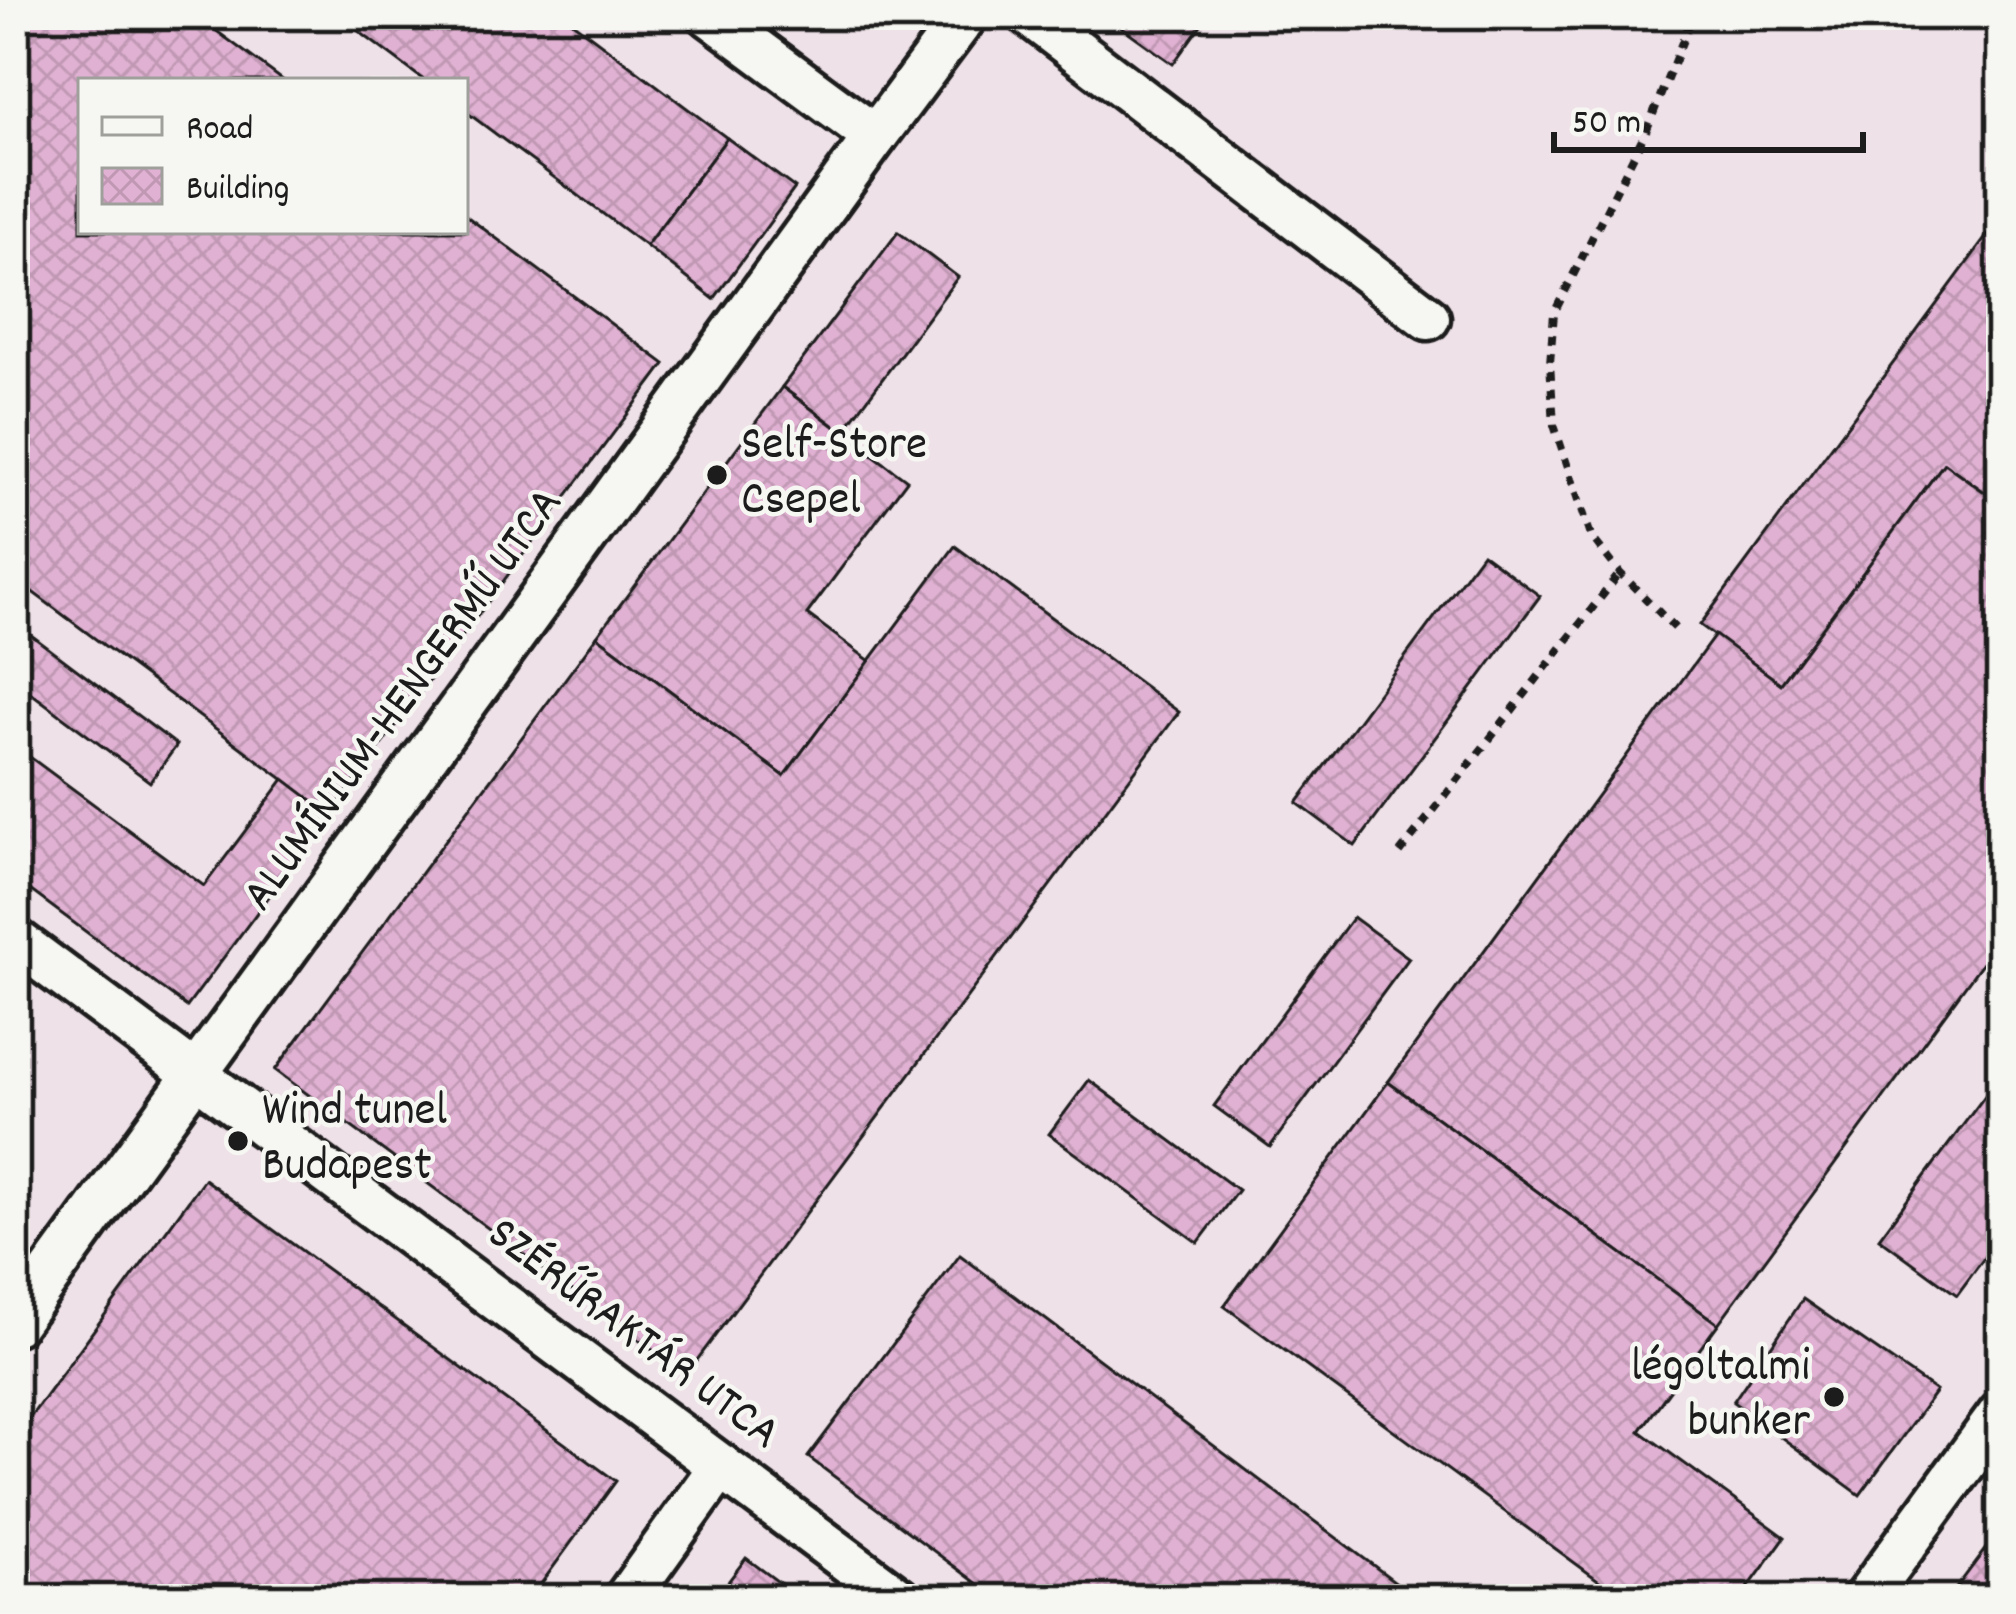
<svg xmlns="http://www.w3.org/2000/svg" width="2016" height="1614" font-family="Dekko,sans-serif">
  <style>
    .built { fill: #efe1e8; fill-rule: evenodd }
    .building { fill: url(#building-cross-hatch); stroke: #1c1c1c; stroke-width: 3 }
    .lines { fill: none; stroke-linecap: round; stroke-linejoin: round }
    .minor-casing { stroke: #1c1c1c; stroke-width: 51 }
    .path { stroke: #1c1c1c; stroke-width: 8; stroke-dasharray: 9 9; stroke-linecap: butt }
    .minor { stroke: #f6f6f2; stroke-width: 42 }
    .poi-dot { fill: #1c1c1c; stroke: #f6f6f2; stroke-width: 4.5 }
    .labels { text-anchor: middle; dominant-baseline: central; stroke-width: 9; stroke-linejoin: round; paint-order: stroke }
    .poi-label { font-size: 48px; fill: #1c1c1c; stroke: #f6f6f2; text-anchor: start }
    .street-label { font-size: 48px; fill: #1c1c1c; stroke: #f6f6f2 }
  </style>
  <defs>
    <pattern id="building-cross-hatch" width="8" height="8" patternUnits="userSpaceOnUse" patternTransform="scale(3)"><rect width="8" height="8" fill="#e0b1d2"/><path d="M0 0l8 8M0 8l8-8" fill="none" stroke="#c098b4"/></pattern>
  </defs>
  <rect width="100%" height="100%" fill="#f6f6f2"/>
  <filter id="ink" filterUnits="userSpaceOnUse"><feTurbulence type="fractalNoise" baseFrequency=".00833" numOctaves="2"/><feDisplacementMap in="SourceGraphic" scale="24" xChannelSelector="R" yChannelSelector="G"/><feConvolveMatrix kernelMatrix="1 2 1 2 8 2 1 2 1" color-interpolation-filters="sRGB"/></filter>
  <g filter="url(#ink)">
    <path class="built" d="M15 15H2001V1599H15ZM81 81H465V231H81Z"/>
    <g class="building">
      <polygon points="15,15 195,15 284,81 81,81 81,231 465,231 465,215 665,364 330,814 15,579"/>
      <polygon points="337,15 563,15 727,138 646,246 465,111 465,81 425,81"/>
      <polygon points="1105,15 1208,15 1173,64"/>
      <polygon points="727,138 795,188 714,299 646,246"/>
      <polygon points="2001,217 2001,479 1989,495 1944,463 1781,684 1700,625"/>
      <polygon points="898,232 958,277 843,432 782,387"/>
      <polygon points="782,387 907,480 807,614 870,661 784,776 597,636"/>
      <polygon points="1944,463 2001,504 2001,937 1718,1324 1388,1082 1715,635 1781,684"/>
      <polygon points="955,546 1179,712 686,1375 275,1070 597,636 784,776"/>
      <polygon points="1482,553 1540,596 1355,846 1297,803"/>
      <polygon points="27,632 177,745 150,782 15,681 15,648"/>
      <polygon points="15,746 204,886 284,779 330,814 187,1007 15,879"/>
      <polygon points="1353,917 1409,958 1270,1147 1214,1106"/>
      <polygon points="2001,1074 2001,1235 1957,1295 1879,1238"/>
      <polygon points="1089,1080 1238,1190 1198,1243 1049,1134"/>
      <polygon points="1388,1082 1718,1324 1640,1431 1785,1537 1740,1599 1624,1599 1224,1306"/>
      <polygon points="204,1179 616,1481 530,1599 15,1599 15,1438"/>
      <polygon points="960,1255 1418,1599 998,1599 808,1457"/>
      <polygon points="1803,1299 1936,1391 1860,1495 1733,1402"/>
      <polygon points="1986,1548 2001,1559 2001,1599 1948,1599"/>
      <polygon points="746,1558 801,1599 715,1599"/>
    </g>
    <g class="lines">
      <defs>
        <g id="minor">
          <polyline points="710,15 875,137 966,15"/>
          <polyline points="1030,15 1428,318"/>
          <polyline points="15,940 899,1599"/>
          <polyline points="15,1323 875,137"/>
          <polyline points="626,1599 721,1466"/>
          <polyline points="1865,1599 2001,1413"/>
        </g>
      </defs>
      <use href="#minor" class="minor-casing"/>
      <g class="path">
        <polyline points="1675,628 1620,573 1591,536 1554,425 1550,363 1554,313 1647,129 1693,15"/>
        <polyline points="1400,853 1620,573"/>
      </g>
      <use href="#minor" class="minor"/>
    </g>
  </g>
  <g class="poi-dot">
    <circle cx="717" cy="475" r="12"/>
    <circle cx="238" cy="1141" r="12"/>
    <circle cx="1834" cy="1397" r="12"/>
  </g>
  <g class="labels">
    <g class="poi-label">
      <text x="741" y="447">Self-Store<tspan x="741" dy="55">Csepel</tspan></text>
      <text x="262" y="1113">Wind tunel<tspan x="262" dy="55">Budapest</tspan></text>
      <text x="1810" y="1369" text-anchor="end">légoltalmi<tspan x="1810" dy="55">bunker</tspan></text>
    </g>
    <g class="street-label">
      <text transform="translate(405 701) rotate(-54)">ALUMÍNIUM-HENGERMŰ UTCA</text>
      <text transform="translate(632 1336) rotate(37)">SZÉRŰRAKTÁR UTCA</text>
    </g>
  </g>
  <rect width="2016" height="1614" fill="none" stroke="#f6f6f2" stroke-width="60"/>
  <rect x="30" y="30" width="1956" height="1554" fill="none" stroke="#1c1c1c" stroke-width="4.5" filter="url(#ink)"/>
  <rect x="78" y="78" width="390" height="156" fill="#f6f6f2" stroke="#9f9f9c" stroke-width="3"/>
  <rect x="102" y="117" width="60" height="18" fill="#f6f6f2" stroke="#9f9f9c" stroke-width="3"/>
  <text x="186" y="138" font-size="36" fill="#1c1c1c">Road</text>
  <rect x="102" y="168" width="60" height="36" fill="url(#building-cross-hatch)" stroke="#9f9f9c" stroke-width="3"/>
  <text x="186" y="198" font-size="36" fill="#1c1c1c">Building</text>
  <path d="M1554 132v18h309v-18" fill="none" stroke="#1c1c1c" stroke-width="6"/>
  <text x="1572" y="132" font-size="36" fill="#1c1c1c" stroke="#f6f6f2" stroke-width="9" paint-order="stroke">50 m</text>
</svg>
